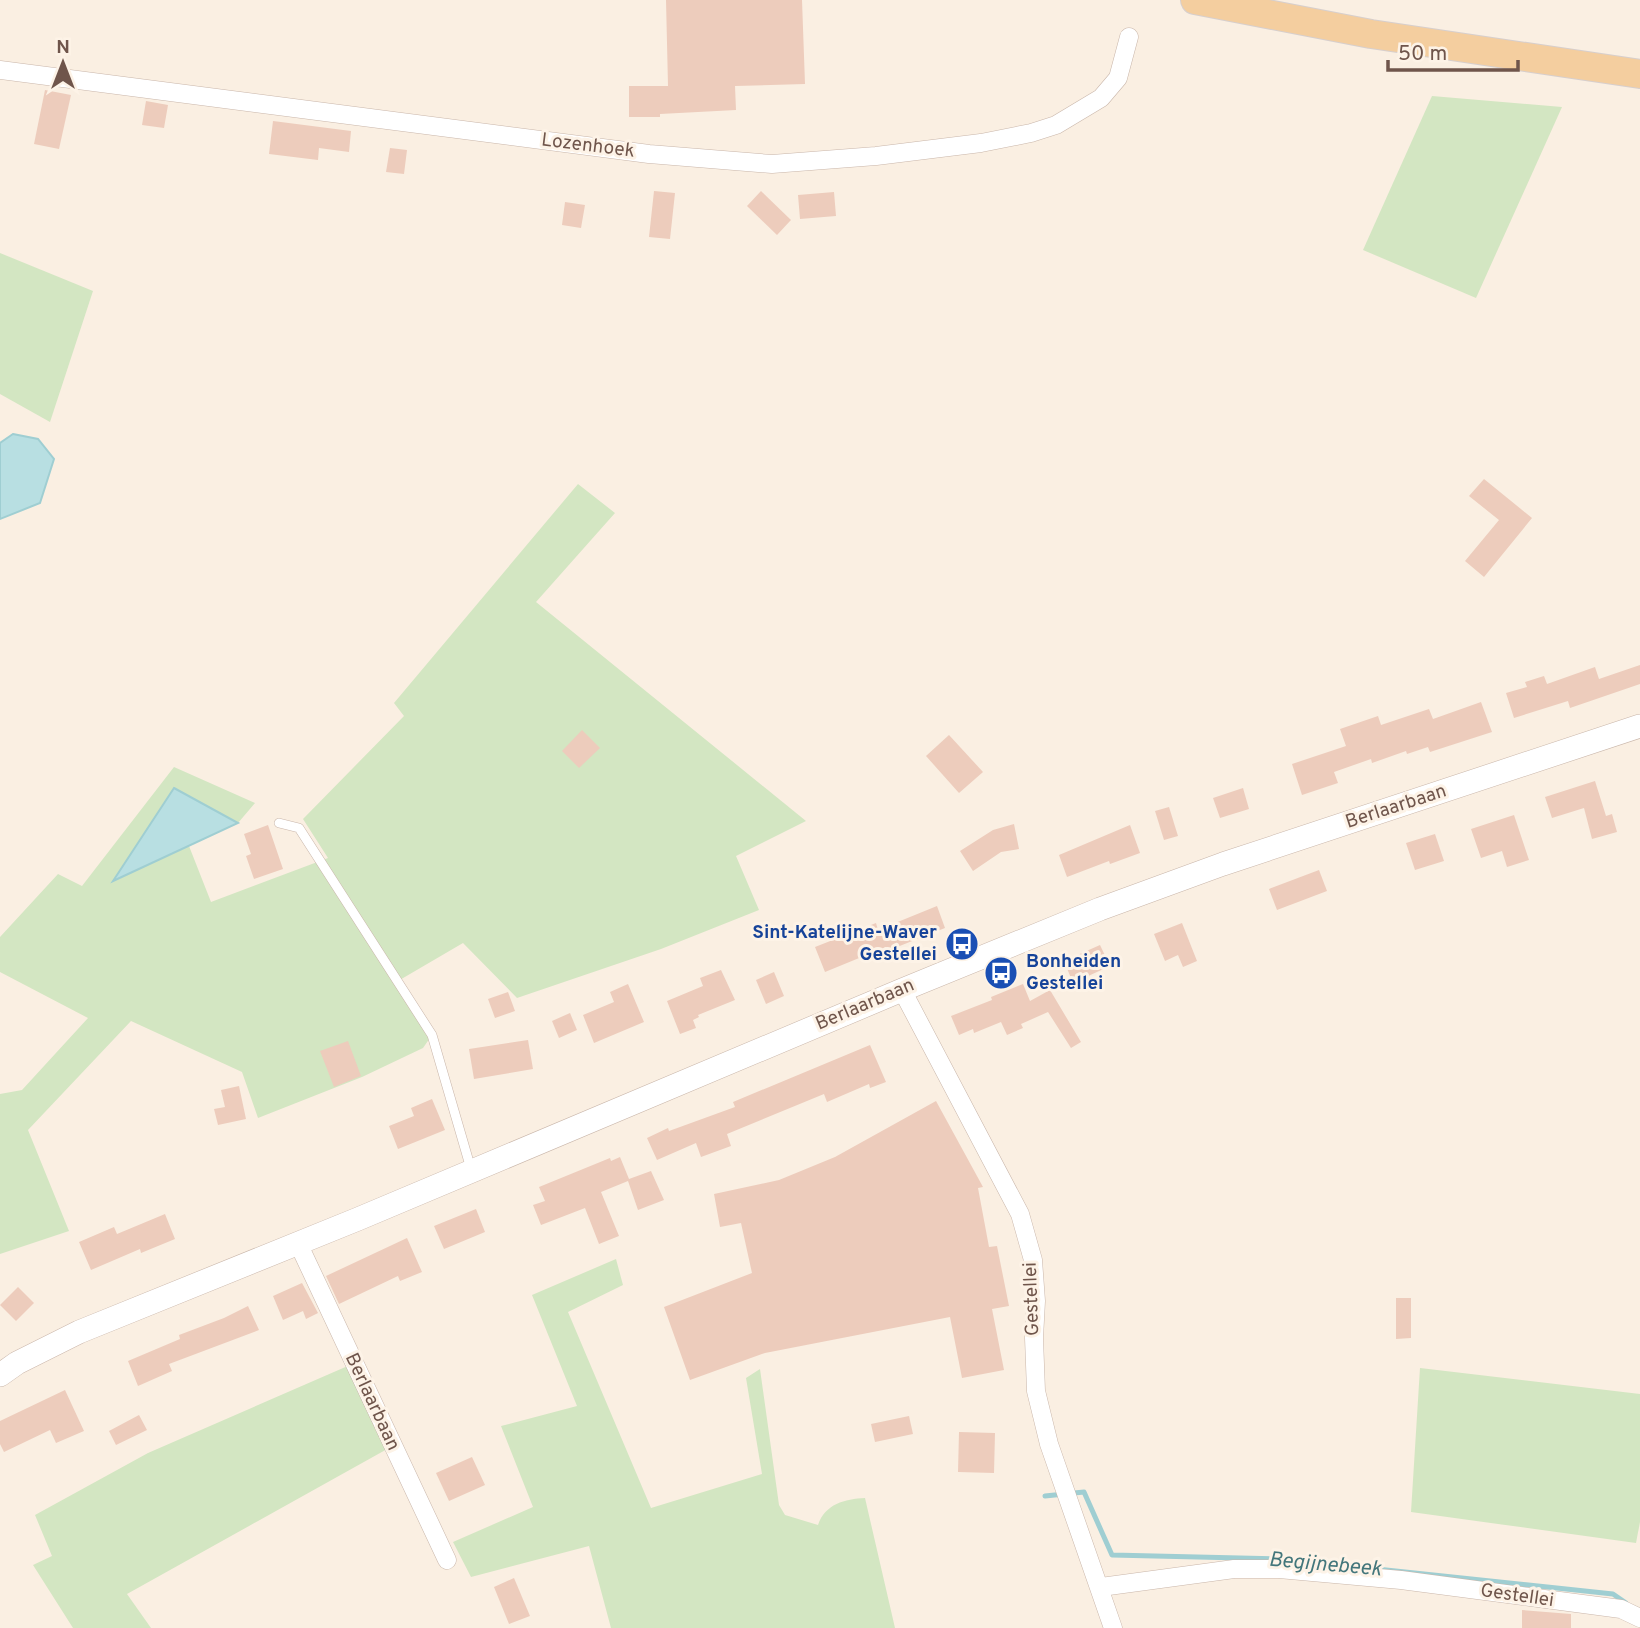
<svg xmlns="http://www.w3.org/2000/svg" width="1640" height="1628" font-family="Overpass,sans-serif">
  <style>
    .green { fill: #d3e6c2 }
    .water { fill: #b8dfe2; stroke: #9fced2; stroke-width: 2 }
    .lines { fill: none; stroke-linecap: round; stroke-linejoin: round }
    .stream { stroke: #9fced2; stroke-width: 5 }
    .building { fill: #edccbc }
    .service-casing { stroke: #c9b6aa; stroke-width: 10 }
    .minor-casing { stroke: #c9b6aa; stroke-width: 19 }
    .tertiary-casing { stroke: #c9b6aa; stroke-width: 24 }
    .primary-casing { stroke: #d7cfcd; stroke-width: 30 }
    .service { stroke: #fff; stroke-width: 9 }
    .minor { stroke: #fff; stroke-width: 18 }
    .tertiary { stroke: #fff; stroke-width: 23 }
    .primary { stroke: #f4ce9f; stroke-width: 28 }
    .labels { text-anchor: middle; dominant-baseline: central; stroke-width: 6; stroke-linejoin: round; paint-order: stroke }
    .street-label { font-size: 19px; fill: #6f554b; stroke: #fdf3e7 }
    .transit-label { font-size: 19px; font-weight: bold; fill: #164399; stroke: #fdf3e7; text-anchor: end }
    .water-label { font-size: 21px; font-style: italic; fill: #43767b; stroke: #fdf3e7 }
  </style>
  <rect width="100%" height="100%" fill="#faefe2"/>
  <g class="green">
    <polygon points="1432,96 1562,107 1476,298 1363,250"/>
    <polygon points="0,253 93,291 50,422 0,394"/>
    <polygon points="578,484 615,513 536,602 806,821 736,856 759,910 661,949 517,998 463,943 398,981 432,1035 423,1048 362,1077 258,1118 242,1072 131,1021 28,1130 69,1231 0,1254 0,1094 22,1090 88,1018 0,972 0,937 58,874 82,886 174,767 255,803 238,823 174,788 115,880 189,846 211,902 328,858 303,819 404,716 394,703"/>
    <path d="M616 1259 623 1285 568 1312 651 1508 762 1474 746 1378 760 1369 779 1505 785 1515 818 1525C825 1504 845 1499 865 1498L895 1628H611L589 1546 471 1577 453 1542 533 1507 501 1426 577 1406 532 1295Z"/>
    <polygon points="350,1365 389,1448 127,1594 151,1628 73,1628 33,1565 52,1556 35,1515 148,1453"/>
    <polygon points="1420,1368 1640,1394 1640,1522 1636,1543 1411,1512"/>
  </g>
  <g class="water">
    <polygon points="13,434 38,439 54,459 40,503 0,519 0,443"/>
    <polygon points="174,788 238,823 113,881"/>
  </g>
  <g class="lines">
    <polyline class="stream" points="1045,1496 1084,1492 1112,1555 1282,1559 1613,1594 1626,1603"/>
  </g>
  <g class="building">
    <polygon points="666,0 802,0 805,84 735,86 736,110 660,114 660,117 629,117 629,86 668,86"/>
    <polygon points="45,90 71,95 59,149 34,144"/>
    <polygon points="146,101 168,105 164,128 142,125"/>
    <polygon points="273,121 351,131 349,152 319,148 318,160 269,154"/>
    <polygon points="390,148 407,150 404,174 386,172"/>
    <polygon points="654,191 675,193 670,239 649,237"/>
    <polygon points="761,191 791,220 777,235 747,206"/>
    <polygon points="834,192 836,216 800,219 798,195"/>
    <polygon points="565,202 585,205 581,228 562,225"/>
    <polygon points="1484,479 1532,518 1484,577 1465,561 1499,520 1469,496"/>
    <polygon points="1640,665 1640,684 1570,708 1568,701 1514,718 1506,693 1527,687 1525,682 1544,676 1547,684 1595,667 1599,679"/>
    <polygon points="1481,702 1492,732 1430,752 1428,747 1407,754 1406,751 1372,763 1371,759 1334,772 1338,783 1302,795 1292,764 1346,746 1340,729 1378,716 1381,725 1429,709 1433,719"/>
    <polygon points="582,730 600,748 579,768 562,751"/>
    <polygon points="949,735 983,772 959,793 926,756"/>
    <polygon points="1595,781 1606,816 1612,814 1617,832 1592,839 1584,808 1552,818 1545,797"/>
    <polygon points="1243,788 1249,809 1220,818 1213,798"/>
    <polygon points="1169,807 1178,836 1164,840 1155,811"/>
    <polygon points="1514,815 1529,860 1507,867 1502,851 1481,858 1471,829"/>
    <polygon points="1014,824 1019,849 1001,852 973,871 960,851 993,830"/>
    <polygon points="268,825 283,869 254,879 246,856 251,854 244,834"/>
    <polygon points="1130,825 1140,853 1110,864 1109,861 1067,877 1059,855"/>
    <polygon points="1435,834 1444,861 1415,870 1406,843"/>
    <polygon points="1319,870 1327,891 1277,910 1269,889"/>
    <polygon points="937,906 945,928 887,951 886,947 825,972 815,947 876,923 878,930"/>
    <polygon points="1182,923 1197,961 1183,967 1178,955 1165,961 1154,934"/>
    <polygon points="1100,945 1110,966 1073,983 1064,961"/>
    <polygon points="721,970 735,1000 698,1015 699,1017 693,1020 696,1028 680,1034 667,1001 703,986 700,978"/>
    <polygon points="774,972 784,996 766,1004 756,980"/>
    <polygon points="628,984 644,1022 594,1043 583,1015 614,1002 610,992"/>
    <polygon points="1023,984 1030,1001 1050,990 1081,1042 1071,1048 1048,1012 1021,1024 1023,1028 1007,1035 1001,1022 974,1033 973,1029 959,1035 951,1016 992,1000 991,997"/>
    <polygon points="508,992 515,1011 495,1018 488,999"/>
    <polygon points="570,1013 577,1030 559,1038 552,1021"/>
    <polygon points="528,1040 533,1069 474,1079 469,1049"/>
    <polygon points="348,1041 361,1076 334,1087 320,1051"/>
    <polygon points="870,1045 886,1082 870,1088 869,1084 827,1102 824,1094 727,1134 731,1146 701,1157 696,1143 657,1160 647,1138 668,1128 669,1131 735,1107 733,1102"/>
    <polygon points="239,1086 246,1119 218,1125 214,1109 225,1107 221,1090"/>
    <polygon points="432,1099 445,1130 398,1149 389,1126 414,1116 411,1108"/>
    <polygon points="936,1101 983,1187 978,1188 989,1247 997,1246 1009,1306 992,1309 1004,1370 962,1378 950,1317 765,1353 690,1380 664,1307 752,1273 741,1223 720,1227 714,1194 779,1180 835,1157"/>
    <polygon points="620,1157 629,1179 651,1171 664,1200 638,1210 628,1181 601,1192 619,1236 599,1244 585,1208 541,1225 533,1205 545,1201 539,1187 610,1158 611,1161"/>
    <polygon points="476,1209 485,1232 444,1249 434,1226"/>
    <polygon points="165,1214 175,1239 141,1253 140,1249 91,1270 79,1242 114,1227 117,1234"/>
    <polygon points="407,1238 422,1272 400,1281 398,1276 339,1304 326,1276"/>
    <polygon points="302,1283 318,1313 306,1319 303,1311 283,1320 273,1296"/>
    <polygon points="18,1287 34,1303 16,1321 0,1305"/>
    <polygon points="1396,1298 1411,1298 1411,1338 1396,1339"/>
    <polygon points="248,1306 259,1330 169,1364 172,1371 138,1386 128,1361 180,1339 179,1335 224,1318"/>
    <polygon points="65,1390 84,1431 56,1443 50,1430 4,1452 0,1444 0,1421"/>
    <polygon points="139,1415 147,1430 116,1445 109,1431"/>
    <polygon points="909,1416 913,1434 875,1442 871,1424"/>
    <polygon points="959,1432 995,1433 994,1473 958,1472"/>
    <polygon points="472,1457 485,1485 449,1501 436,1473"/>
    <polygon points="514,1578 530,1616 509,1624 494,1587"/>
    <polygon points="1522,1610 1571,1614 1571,1628 1522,1628"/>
  </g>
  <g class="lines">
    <defs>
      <polyline id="service" points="279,823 299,828 432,1035 471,1169"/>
      <g id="minor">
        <polyline points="0,70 649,154 772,164 876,156 981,143 1031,133 1056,125 1101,98 1118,78 1129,37"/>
        <polyline points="902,990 1020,1214 1033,1260 1036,1301 1034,1338 1036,1391 1049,1444 1113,1628"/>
        <polyline points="298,1243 447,1560"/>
        <polyline points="1101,1587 1234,1569 1279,1569 1401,1580 1621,1609 1640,1618"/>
      </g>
      <polyline id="tertiary" points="0,1375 17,1363 79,1332 358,1219 902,990 1100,909 1223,864 1640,726"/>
      <polyline id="primary" points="1195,0 1371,34 1640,74"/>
    </defs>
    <use href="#service" class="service-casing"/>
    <use href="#minor" class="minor-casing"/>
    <use href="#tertiary" class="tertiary-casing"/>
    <use href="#primary" class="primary-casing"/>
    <use href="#service" class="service"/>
    <use href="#minor" class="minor"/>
    <use href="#tertiary" class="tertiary"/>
    <use href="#primary" class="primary"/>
  </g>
  <defs>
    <symbol id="bus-disc" viewBox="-11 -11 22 22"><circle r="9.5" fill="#1a4fb4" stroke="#fdf3e7"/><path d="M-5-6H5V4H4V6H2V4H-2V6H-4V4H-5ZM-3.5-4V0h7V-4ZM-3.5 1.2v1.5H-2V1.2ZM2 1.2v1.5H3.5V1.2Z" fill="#fff"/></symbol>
  </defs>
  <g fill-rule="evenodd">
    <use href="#bus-disc" x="943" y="925" width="38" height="38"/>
    <use href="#bus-disc" x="982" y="954" width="38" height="38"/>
  </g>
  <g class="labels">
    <g class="street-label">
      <text transform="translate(588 146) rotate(7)">Lozenhoek</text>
      <text transform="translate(1396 807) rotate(-18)">Berlaarbaan</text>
      <text transform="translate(865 1005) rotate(-23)">Berlaarbaan</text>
      <text transform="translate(1032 1299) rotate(-92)">Gestellei</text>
      <text transform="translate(372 1402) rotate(65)">Berlaarbaan</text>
      <text transform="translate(1517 1596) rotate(8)">Gestellei</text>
    </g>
    <g class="transit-label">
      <text x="937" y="933">Sint-Katelijne-Waver<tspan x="937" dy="22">Gestellei</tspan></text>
      <text x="1026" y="962" text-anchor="start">Bonheiden<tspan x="1026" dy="22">Gestellei</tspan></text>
    </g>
    <g class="water-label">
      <text transform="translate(1325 1565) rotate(5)">Begijnebeek</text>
    </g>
  </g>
  <g transform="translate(63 63)" stroke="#fdf3e7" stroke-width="5" paint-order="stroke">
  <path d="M0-5L12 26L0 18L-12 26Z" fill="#6f554b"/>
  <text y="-10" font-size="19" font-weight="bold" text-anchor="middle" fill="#6f554b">N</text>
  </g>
  <path d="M1388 60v10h130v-10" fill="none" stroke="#6f554b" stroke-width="3.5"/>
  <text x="1398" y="60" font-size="21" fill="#6f554b" stroke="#fdf3e7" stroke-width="5" paint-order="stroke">50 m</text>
</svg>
